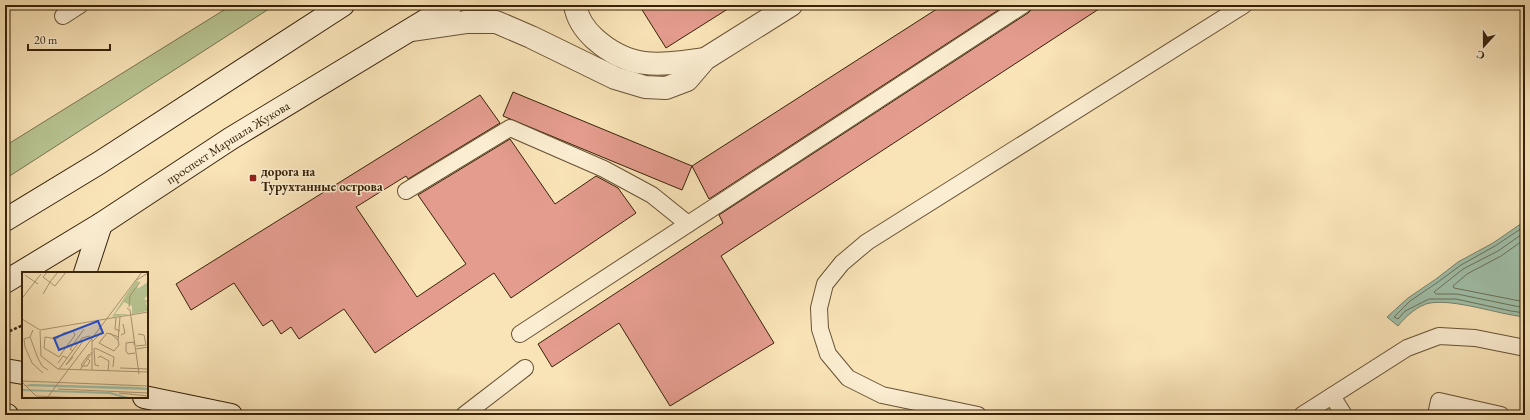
<svg xmlns="http://www.w3.org/2000/svg" width="1530" height="420" font-family="'EB Garamond',serif">
  <style>
    .green { fill: #b8c593; stroke: #78744e }
    .water { fill: #9fbfa9; stroke: #758069 }
    .lines { fill: none; stroke-linecap: round; stroke-linejoin: round }
    .shore { stroke: #6b7058; stroke-width: 1 }
    .building { fill: #e49c8e; stroke: #372208 }
    .lane-casing { stroke: #685234; stroke-width: 18 }
    .street-casing { stroke: #685234; stroke-width: 24 }
    .secondary-casing { stroke: #372208; stroke-width: 24 }
    .path { stroke: #372208; stroke-width: 2.5; stroke-dasharray: 3 2; stroke-linecap: butt }
    .lane { stroke: #fbedd1; stroke-width: 16 }
    .street { stroke: #fbedd1; stroke-width: 22 }
    .secondary { stroke: #fbedd1; stroke-width: 22 }
    .poi-dot { fill: #8f2418; stroke: #fbedd1; stroke-width: 1.5 }
    .labels { text-anchor: middle; dominant-baseline: central; stroke-width: 3; stroke-linejoin: round; paint-order: stroke }
    .street-label { font-size: 13px; fill: #372208; stroke: #fbedd1 }
    .poi-label { font-size: 13px; font-weight: bold; fill: #372208; stroke: #fbedd1; text-anchor: start }
    .inset-river { fill: none; stroke: #9fbfa9; stroke-width: 2 }
    .inset-road { fill: none; stroke: #ab9672; stroke-width: 1 }
    .view { fill: #1d4ed8; fill-opacity: 0.15; stroke: #1d4ed8; stroke-width: 2 }
    .inset-edge { fill: none; stroke: #372208; stroke-width: 2 }
  </style>
  <rect width="100%" height="100%" fill="#f9e4b8"/>
  <filter id="stains"><feTurbulence type="fractalNoise" baseFrequency=".005" numOctaves="4"/><feColorMatrix values="0 0 0 0 .2 0 0 0 0 .09 0 0 0 0 .02 0 0 0 .5 -.17"/></filter>
  <radialGradient id="worn" r=".72"><stop offset=".6" stop-color="#630" stop-opacity="0"/><stop offset="1" stop-color="#630" stop-opacity=".3"/></radialGradient>
  <polygon class="green" points="232,5 275,5 5,179 5,146"/>
  <path class="water" d="M1525 221V317C1497 314 1456 299 1430 303 1418 305 1405 317 1398 326L1387 317 1408 298 1436 279 1458 262 1493 243Z"/>
  <g class="lines">
    <g class="shore">
      <polyline points="1525,226 1495,246 1461,265 1438,282 1410,301 1394,317 1398,319 1405,311 1429,299 1456,299 1511,311 1525,313"/>
      <polyline points="1525,232 1498,251 1463,269 1434,292 1436,294 1457,294 1525,308"/>
      <polyline points="1525,239 1501,256 1467,274 1453,286 1454,288 1525,302"/>
    </g>
  </g>
  <g class="building">
    <polygon points="639,5 734,5 666,48"/>
    <polygon points="943,5 1006,5 709,199 692,166"/>
    <polygon points="1032,5 1105,5 721,256 774,343 670,406 619,323 552,367 538,344 723,223 719,215 1028,13 1031,10"/>
    <polygon points="513,92 692,166 682,190 503,116"/>
    <polygon points="480,95 500,123 408,179 406,176 356,207 417,297 466,264 418,195 510,139 555,204 596,176 618,188 636,213 511,298 494,273 375,353 344,309 299,339 291,327 281,334 272,320 263,326 234,283 191,310 176,284"/>
  </g>
  <g class="lines">
    <defs>
      <g id="lane">
        <polyline points="63,16 80,5"/>
        <polyline points="406,191 510,128 604,169 652,195 688,224"/>
        <polyline points="520,334 1023,5"/>
        <polyline points="1332,396 1344,415"/>
        <polyline points="464,415 525,368"/>
        <polyline points="978,415 882,395 848,378 828,354 820,329 819,308 825,284 842,263 867,242 1244,5"/>
        <polyline points="1302,415 1407,348 1439,336 1475,338 1525,348"/>
        <polyline points="1436,415 1439,401 1501,415"/>
      </g>
      <g id="street">
        <path d="M575 5C577 18 585 30 595 39 631 71 660 65 705 59"/>
        <polyline points="411,30 466,22 496,22 531,37 615,78 645,87 666,88 687,80 705,59 791,5"/>
      </g>
      <g id="secondary">
        <polyline points="5,220 99,163 343,5"/>
        <polyline points="85,273 101,224"/>
        <path id="s1" d="M5 282 101 224 230 139 451 5"/>
        <polyline points="5,370 23,373"/>
        <polyline points="144,397 231,415"/>
        <polyline points="5,415 7,415"/>
      </g>
    </defs>
    <use href="#lane" class="lane-casing"/>
    <use href="#street" class="street-casing"/>
    <use href="#secondary" class="secondary-casing"/>
    <g class="path">
      <polyline points="5,327 10,331"/>
      <polyline points="6,346 10,331 23,325"/>
    </g>
    <use href="#lane" class="lane"/>
    <use href="#street" class="street"/>
    <use href="#secondary" class="secondary"/>
  </g>
  <rect class="poi-dot" x="249" y="174" width="8" height="8" rx="2"/>
  <g class="labels">
    <g class="street-label">
      <text stroke="none"><textPath href="#s1" startOffset="263">проспект Маршала Жукова</textPath></text>
    </g>
    <g class="poi-label">
      <text x="261" y="171">дорога на<tspan x="261" dy="15">Турухтанные острова</tspan></text>
    </g>
  </g>
  <g transform="translate(22 272)">
    <rect width="126" height="126" fill="#f9e4b8"/>
    <path d="M114 8 117 10 114 15 117 16 126 10 125 24 122 27 126 29 124 31 126 39 110 42V34L102 30 93 42H107L90 45Z" fill="#b8c593"/>
    <path d="M9 112 117 115 126 116V118L0 114Z" fill="#9fbfa9"/>
    <path class="inset-river" d="M0 118 88 121 106 126"/>
    <path class="inset-road" d="M25 0 21 5 33 14 44 0M3 3 16 12M115 8 126 1M28 10 36 0M21 22 28 10M1 25 19 2M107 35 108 24 118 10M105 36 108 38 117 102M94 46 93 57 98 59M0 47 18 58 126 40M11 58 8 65 15 84 20 94 26 98M18 59 19 84 36 97 126 100M51 59 53 63 37 85 22 76 23 65 35 67 41 61ZM88 61 96 68 98 45M99 63 103 61 101 52M8 65 2 67 3 75 10 91 21 101M70 67V98M96 68 97 73 92 79 77 71 85 61 97 65M70 70 79 61M112 73V70L104 71V79L106 82 113 81M114 74 124 73 122 63 116 62M72 76 73 93 77 94M73 76 92 85 91 95M114 77 126 75M51 79 48 77 62 57M51 85 44 93 61 69M76 86 78 84 87 89 86 99M36 91 41 84 45 86M59 93 67 82M59 94H65L68 89 65 86M98 96 126 97M37 97 60 66 68 64M58 98 70 80M0 109 126 114M0 110 14 124 57 126M36 117 126 121M97 121 126 124M25 126 120 0"/>
    <path class="view" d="M76 49 81 61 37 78 32 66Z"/>
    <rect width="126" height="126" class="inset-edge"/>
  </g>
  <rect width="1530" height="420" fill="none" stroke="#f9e4b8" stroke-width="20"/>
  <rect x="6" y="6" width="1518" height="408" fill="none" stroke="#372208" stroke-width="2"/>
  <rect x="10" y="10" width="1510" height="400" fill="none" stroke="#372208"/>
  <g transform="translate(1484 46) rotate(201)" stroke="#fbedd1" stroke-width="3" paint-order="stroke">
  <path d="M0-3L7 15L0 10L-7 15Z" fill="#372208"/>
  <text y="-6" font-size="11" font-weight="bold" text-anchor="middle" fill="#372208">С</text>
  </g>
  <path d="M28 44v6h82v-6" fill="none" stroke="#372208" stroke-width="2"/>
  <text x="34" y="44" font-size="12" fill="#372208" stroke="#fbedd1" stroke-width="3" paint-order="stroke">20 m</text>
  <rect width="100%" height="100%" filter="url(#stains)"/>
  <rect width="100%" height="100%" fill="url(#worn)"/>
</svg>
